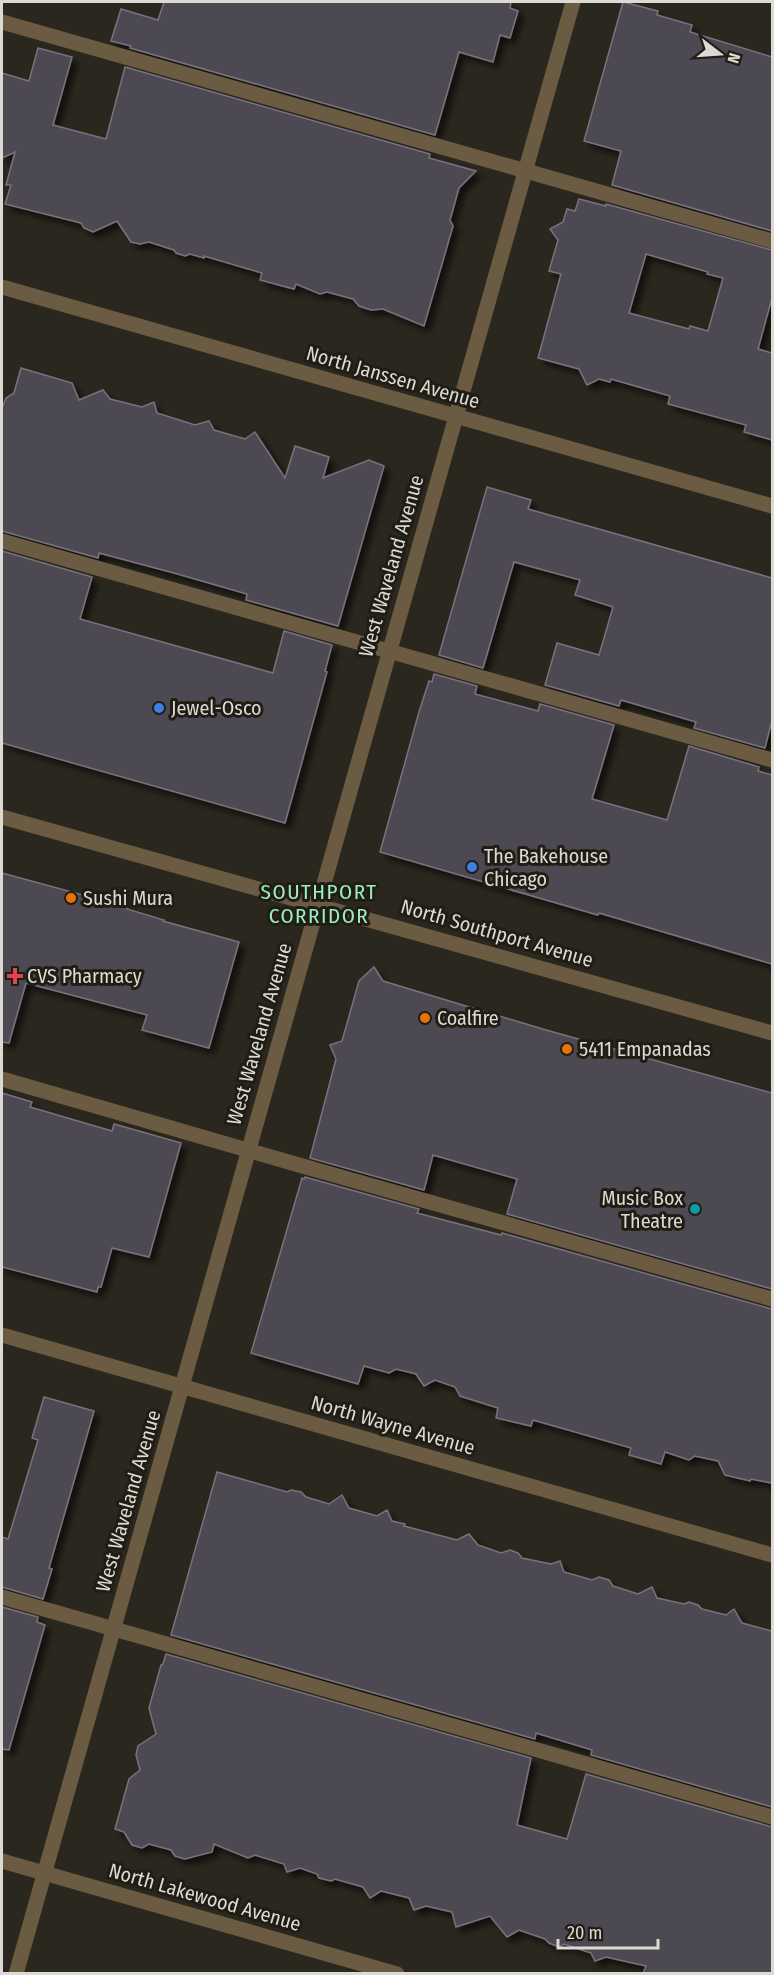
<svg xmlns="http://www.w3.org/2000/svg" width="774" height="1975" font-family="'Fira Sans Condensed',sans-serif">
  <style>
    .building { fill: #4e4853; stroke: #78727d; stroke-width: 1.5; fill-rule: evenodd; filter: url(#shadow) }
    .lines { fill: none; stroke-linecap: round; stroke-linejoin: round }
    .minor { stroke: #6c5b43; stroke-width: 15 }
    .shop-dot { fill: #3f7fe0; stroke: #201e14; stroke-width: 2 }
    .food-dot { fill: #e8710a; stroke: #201e14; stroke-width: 2 }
    .health-dot { fill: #e0444e; stroke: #201e14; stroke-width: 2 }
    .culture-dot { fill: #0f9aa8; stroke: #201e14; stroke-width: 2 }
    .labels { text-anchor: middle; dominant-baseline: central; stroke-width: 6; stroke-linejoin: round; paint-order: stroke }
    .street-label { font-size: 20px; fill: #dcdad4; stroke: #201e14 }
    .poi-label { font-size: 20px; fill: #dcdad4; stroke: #201e14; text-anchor: start }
    .neighbourhood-label { font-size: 21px; letter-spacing: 1.5px; fill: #9decbf; stroke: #201e14 }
  </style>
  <defs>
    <filter id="shadow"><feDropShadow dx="5.5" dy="5.5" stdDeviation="3" flood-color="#0009"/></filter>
  </defs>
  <rect width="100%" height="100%" fill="#2a281e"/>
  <g class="building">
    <polygon points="164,2 511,2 510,8 518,11 510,38 500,35 493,62 459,52 435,135 130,48 131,46 111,41 121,9 158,20"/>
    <polygon points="623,2 658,11 657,15 692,25 690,32 772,57 772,231 612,185 621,151 584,141"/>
    <polygon points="38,48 72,57 53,125 106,139 125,67 430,154 429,158 476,171 459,188 450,220 453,226 424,326 383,309 371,310 359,306 353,299 327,292 320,294 296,284 294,289 260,280 262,273 204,256 204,258 190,254 185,256 176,253 174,250 149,242 140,244 131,242 117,221 93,232 84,228 81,223 5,204 11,185 6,185 15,152 2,158 2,73 29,81"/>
    <path d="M579 199 606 206V204L772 250V298L758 349 772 353V440L744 432 746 425 668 404 670 396 611 379 610 382 599 379 587 385 579 369 538 358 561 274 549 271 558 240 550 229 563 222 567 209 575 211ZM646 254 708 272 707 274 723 278 708 331 690 326 689 329 629 313Z"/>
    <polygon points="21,368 72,383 79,400 103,390 110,399 142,407 154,402 157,413 195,425 209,421 214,430 245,439 255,432 285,478 295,446 329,457 323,478 369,460 384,466 338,626 246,600 247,594 174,573 99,553 98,558 2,531 2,408 6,398 14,393"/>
    <polygon points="487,487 531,500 528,509 772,578 772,720 765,748 694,728 696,722 621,700 619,706 545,685 557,643 599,655 613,607 575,595 580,580 514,562 483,668 439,655"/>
    <polygon points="2,551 92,577 80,619 273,673 284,631 332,645 325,671 327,672 285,823 2,743"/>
    <polygon points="434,674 477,686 475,694 538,711 540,704 614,725 592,799 667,820 689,746 759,767 758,771 772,775 772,964 599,913 598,915 380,852 419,712 429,681 432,682"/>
    <polygon points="2,873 127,907 127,909 164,920 163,921 239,942 209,1048 142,1030 147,1015 26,983 9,1043 2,1042"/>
    <polygon points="374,967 383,981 546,1030 772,1093 772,1289 507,1214 517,1179 433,1155 424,1190 310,1158 336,1059 330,1045 342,1041 359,981"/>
    <polygon points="2,1093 32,1102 30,1107 112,1131 114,1124 181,1143 149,1257 112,1248 101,1287 98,1287 97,1292 2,1267"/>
    <polygon points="305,1177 419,1209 417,1213 501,1235 502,1233 772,1309 772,1483 751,1479 750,1481 725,1475 718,1461 695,1456 689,1460 665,1452 661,1464 629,1455 631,1448 533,1420 531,1426 496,1418 498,1408 460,1396 455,1387 435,1380 424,1386 416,1374 396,1369 389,1373 364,1366 358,1384 251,1353 302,1178 304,1179"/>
    <polygon points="44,1397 94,1411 49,1568 52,1569 43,1599 2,1587 2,1537 8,1539 38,1440 32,1438"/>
    <polygon points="217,1472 287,1492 291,1490 301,1492 306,1497 329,1504 342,1495 349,1508 377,1516 387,1510 392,1521 405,1524 404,1526 457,1540 469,1534 478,1545 501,1553 510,1550 518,1553 522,1558 551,1564 560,1561 564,1572 592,1580 599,1577 609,1580 613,1586 638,1594 652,1587 657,1598 684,1604 689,1602 698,1605 702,1609 726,1615 734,1609 742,1623 772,1631 772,1807 591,1755 592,1750 536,1733 535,1739 171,1635"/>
    <polygon points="2,1607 38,1617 37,1622 45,1625 9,1750 2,1749"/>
    <polygon points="166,1654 531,1758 517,1825 567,1839 586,1774 772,1827 772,1974 643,1974 646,1966 606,1957 595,1961 591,1953 564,1944 559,1947 549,1943 545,1939 519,1930 507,1937 490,1916 456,1927 452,1912 426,1906 414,1910 409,1898 381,1891 370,1898 363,1887 335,1879 331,1881 319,1878 317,1874 300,1868 287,1872 284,1864 255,1855 248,1858 214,1844 212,1852 185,1859 175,1856 171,1850 149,1844 142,1848 132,1845 124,1832 115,1829 129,1779 140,1770 136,1755 138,1746 156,1734 149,1708 161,1665 163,1664"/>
  </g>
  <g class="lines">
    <g class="minor">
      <polyline points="2,22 772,241"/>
      <polyline points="2,287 772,506"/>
      <polyline points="2,541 772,760"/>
      <polyline points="2,817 772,1033"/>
      <polyline points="2,1079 299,1165 772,1299"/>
      <polyline points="2,1335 772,1555"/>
      <polyline points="2,1597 772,1817"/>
      <polyline points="2,1861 397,1974"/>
      <polyline points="16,1974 573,2"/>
    </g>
  </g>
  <g class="shop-dot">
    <circle cx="159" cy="708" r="6"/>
    <circle cx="472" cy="867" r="6"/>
  </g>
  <g class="food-dot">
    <circle cx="71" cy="898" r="6"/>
    <circle cx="425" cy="1018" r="6"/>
    <circle cx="567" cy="1049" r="6"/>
  </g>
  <path class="health-dot" d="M12 967h6v6h6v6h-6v6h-6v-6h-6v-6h6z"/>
  <circle class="culture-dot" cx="695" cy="1209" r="6"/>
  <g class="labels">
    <g class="street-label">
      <text transform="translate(393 377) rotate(16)">North Janssen Avenue</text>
      <text transform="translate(391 566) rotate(-74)">West Waveland Avenue</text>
      <text transform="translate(497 933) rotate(16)">North Southport Avenue</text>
      <text transform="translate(259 1034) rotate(-74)">West Waveland Avenue</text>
      <text transform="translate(393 1425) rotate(16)">North Wayne Avenue</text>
      <text transform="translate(128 1501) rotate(-74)">West Waveland Avenue</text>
      <text transform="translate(205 1897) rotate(16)">North Lakewood Avenue</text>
    </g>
    <g class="poi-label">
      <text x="171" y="708">Jewel-Osco</text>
      <text x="484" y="856">The Bakehouse<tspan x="484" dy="23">Chicago</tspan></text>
      <text x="83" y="898">Sushi Mura</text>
      <text x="27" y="976">CVS Pharmacy</text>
      <text x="437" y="1018">Coalfire</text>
      <text x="579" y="1049">5411 Empanadas</text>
      <text x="683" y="1198" text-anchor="end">Music Box<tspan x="683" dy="23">Theatre</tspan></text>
    </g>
    <g class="neighbourhood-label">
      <text x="319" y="892">SOUTHPORT<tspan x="319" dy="24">CORRIDOR</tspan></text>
    </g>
  </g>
  <rect width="774" height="1975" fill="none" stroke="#dcdad4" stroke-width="6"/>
  <g transform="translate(720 54) rotate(107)" stroke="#201e14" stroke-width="4.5" paint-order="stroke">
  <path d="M0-4.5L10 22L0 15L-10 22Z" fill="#dcdad4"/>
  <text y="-9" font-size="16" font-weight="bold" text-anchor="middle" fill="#dcdad4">N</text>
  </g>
  <path d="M558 1939v9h100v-9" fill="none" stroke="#dcdad4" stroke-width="3"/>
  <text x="567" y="1939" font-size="18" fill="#dcdad4" stroke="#201e14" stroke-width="4.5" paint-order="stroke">20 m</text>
</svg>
